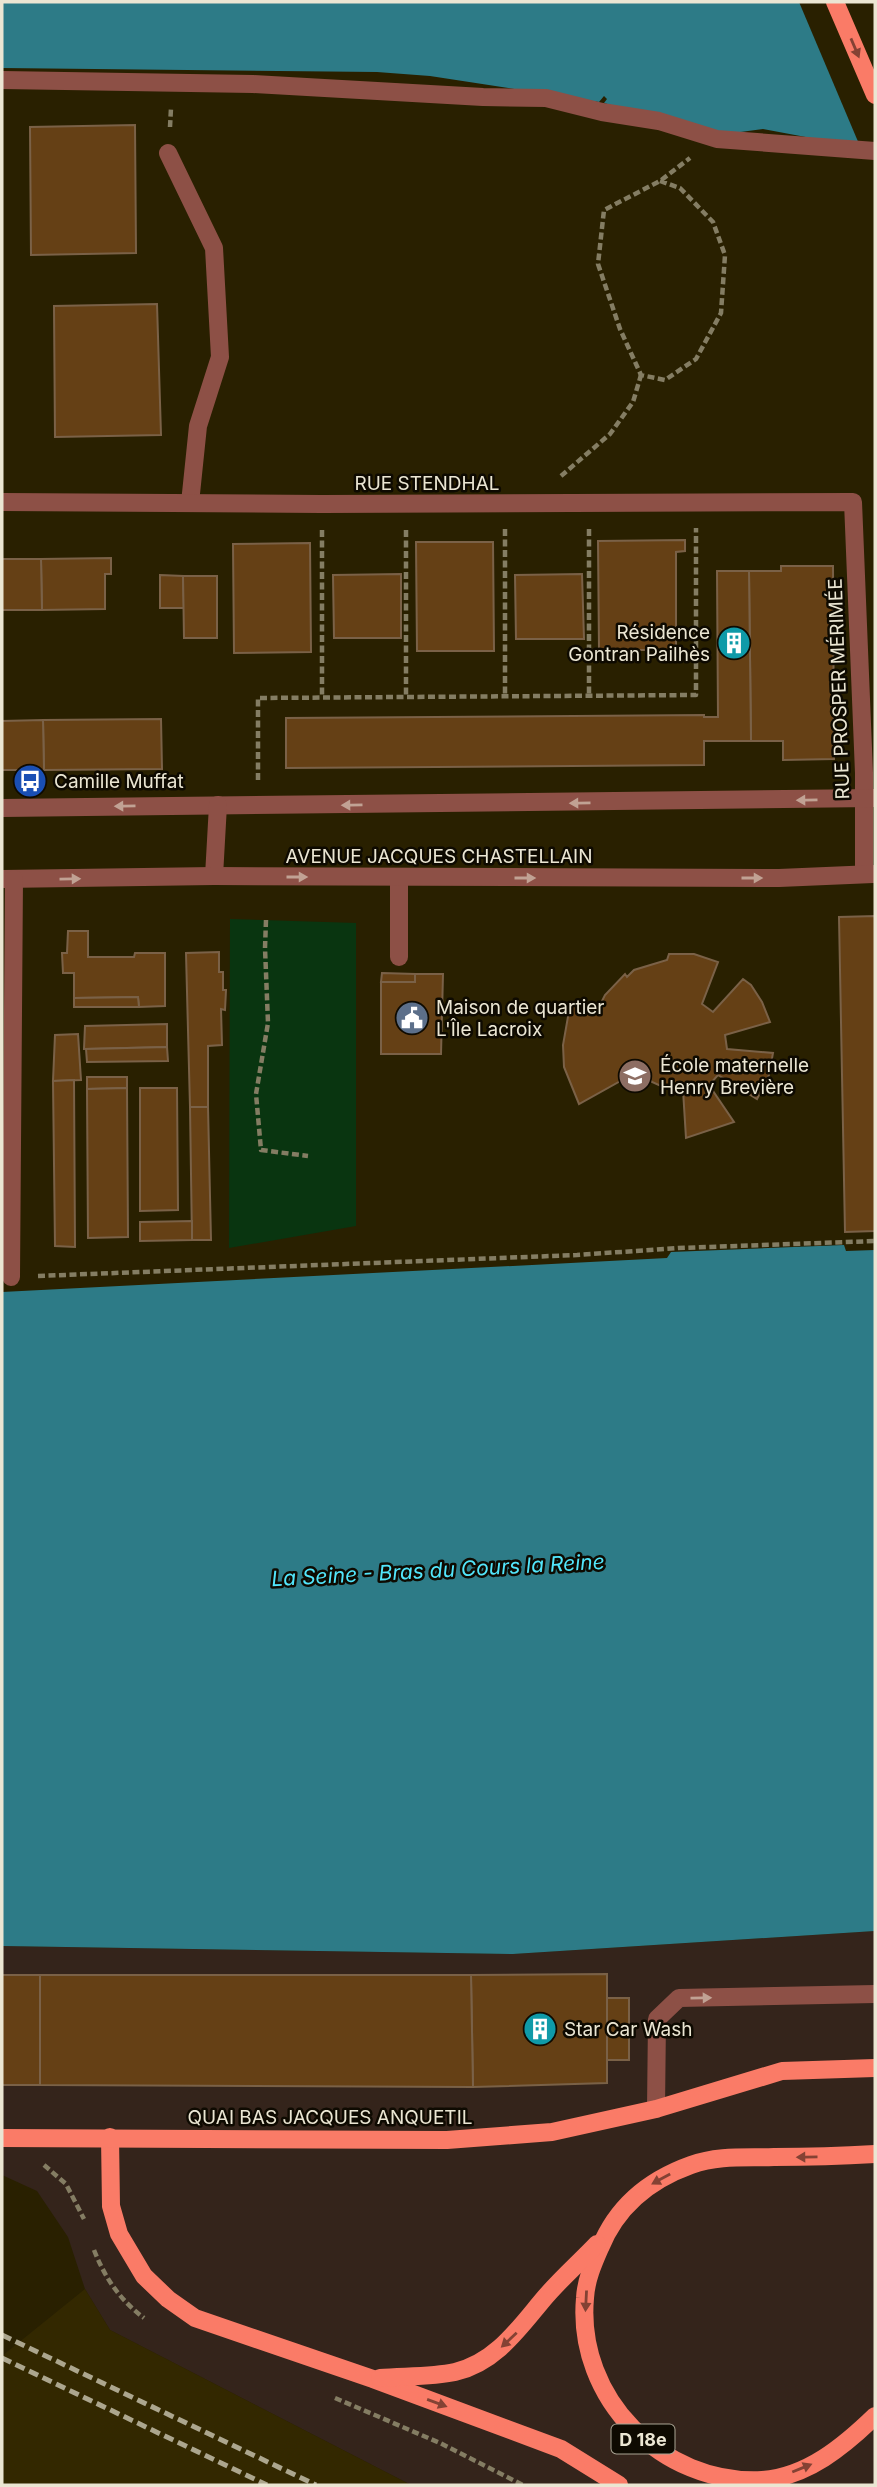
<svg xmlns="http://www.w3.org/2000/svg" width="877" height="2487" font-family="Inter,sans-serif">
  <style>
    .commercial { fill: #34241b }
    .built { fill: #332800 }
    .green { fill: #093510 }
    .water { fill: #2d7b87 }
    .pier { fill: #292000 }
    .building { fill: #654015; stroke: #7a6147; stroke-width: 2 }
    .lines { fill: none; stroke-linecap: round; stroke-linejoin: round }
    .path { stroke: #847d63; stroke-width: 4.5; stroke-dasharray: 7 3.5; stroke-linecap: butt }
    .minor { stroke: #8d5046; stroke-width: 18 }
    .major { stroke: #fa7b67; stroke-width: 18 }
    .rail { stroke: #aca68e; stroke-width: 5; stroke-dasharray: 10 5; stroke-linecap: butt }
    .oneway { fill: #844234 }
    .oneway2 { fill: #c1a294 }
    .labels { text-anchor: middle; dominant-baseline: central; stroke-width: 5; stroke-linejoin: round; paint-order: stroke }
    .shield { fill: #0e0a01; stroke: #a9a494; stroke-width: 2 }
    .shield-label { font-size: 18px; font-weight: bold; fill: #ebe6d3 }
    .street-label { font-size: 19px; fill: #ebe6d3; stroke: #0e0a01 }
    .poi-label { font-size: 19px; fill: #ebe6d3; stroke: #0e0a01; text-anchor: start }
    .water-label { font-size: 21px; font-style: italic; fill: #52e6fb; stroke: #0e0a01 }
  </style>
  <rect width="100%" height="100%" fill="#292000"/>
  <polygon class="commercial" points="875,1931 875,2485 411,2485 110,2330 85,2289 68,2237 37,2191 2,2175 2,1946 513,1954"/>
  <polygon class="built" points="85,2289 110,2330 411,2485 2,2485 2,2356"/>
  <polygon class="green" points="230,919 356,923 356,1226 229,1248"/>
  <g class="water">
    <polygon points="2,2 875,2 875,150 763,129 718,135 604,103 607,99 604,96 599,102 430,76 377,72 2,68"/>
    <polygon points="844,1245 846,1251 875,1250 875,1931 513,1954 2,1946 2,1292 667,1258 671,1252"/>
  </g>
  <polygon class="pier" points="799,2 875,2 875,153 862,151"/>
  <g class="building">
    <polygon points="135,125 136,253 31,255 30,127"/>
    <polygon points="157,304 161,435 55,437 54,306"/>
    <polygon points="685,540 685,551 676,552 676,650 599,650 598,541"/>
    <polygon points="416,542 493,542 494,651 417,651"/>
    <polygon points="310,543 311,652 234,653 233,544"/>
    <polygon points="111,558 111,574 105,574 105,609 42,610 41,559"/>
    <polygon points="2,559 41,559 42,610 2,610"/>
    <polygon points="781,566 833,566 834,759 783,760 783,741 751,741 749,571 781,571"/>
    <polygon points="717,571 749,571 751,741 704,741 704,765 286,768 286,718 704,715 704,717 718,717"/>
    <polygon points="401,574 401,638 334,638 333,575"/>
    <polygon points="582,574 584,639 516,639 515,575"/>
    <polygon points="160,575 183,576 184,608 160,608"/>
    <polygon points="183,576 217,576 217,638 184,638"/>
    <polygon points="161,719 162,769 44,770 43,720"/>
    <polygon points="43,720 44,770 2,770 2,721"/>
    <polygon points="875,916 875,1231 845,1232 839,917"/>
    <polygon points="68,931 88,931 88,957 134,957 135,953 165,953 165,1006 139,1007 138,997 74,998 74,973 63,973 62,953 67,953"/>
    <polygon points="219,952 219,972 223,972 223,990 226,990 225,1010 221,1009 222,1045 208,1046 208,1107 190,1107 186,953"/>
    <polygon points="669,954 694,954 718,962 702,1004 713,1012 743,979 751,985 762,1002 770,1022 725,1035 727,1049 773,1053 769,1075 757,1099 718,1075 709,1085 734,1122 686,1138 683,1090 661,1086 652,1082 642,1069 579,1104 564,1067 563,1045 569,1011 573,1004 596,1013 605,995 625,974 627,977 634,970 667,960"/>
    <polygon points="382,973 415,974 415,982 381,982"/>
    <polygon points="415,974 443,974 441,1054 381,1054 381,982 415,982"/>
    <polygon points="138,997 139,1007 74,1007 74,998"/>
    <polygon points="167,1024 167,1047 84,1049 85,1026"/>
    <polygon points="78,1034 81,1080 53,1081 55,1035"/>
    <polygon points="167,1047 168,1061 87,1062 86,1049"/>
    <polygon points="87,1077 127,1077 127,1088 87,1089"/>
    <polygon points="74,1080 75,1247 55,1246 53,1081"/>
    <polygon points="127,1088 128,1237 88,1238 87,1089"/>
    <polygon points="140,1088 177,1088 178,1210 140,1211"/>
    <polygon points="190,1107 208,1107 211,1240 192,1240"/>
    <polygon points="192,1221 192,1240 140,1241 140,1222"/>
    <polygon points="607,1974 607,2083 473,2087 471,1975"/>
    <rect x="2" y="1975" width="38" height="110"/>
    <polygon points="40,1975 471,1975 473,2087 40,2085"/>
    <rect x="607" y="1998" width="22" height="62"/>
  </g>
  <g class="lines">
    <g class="path">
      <polyline points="170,127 171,108"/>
      <polyline points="660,181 680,188 713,222 725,255 721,313 696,359 665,380 641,375 620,329 598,264 604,210 660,181 690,158"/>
      <polyline points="561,476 610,434 633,402 641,375"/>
      <polyline points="505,529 505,696"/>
      <polyline points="589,529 589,696"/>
      <polyline points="322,530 322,697"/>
      <polyline points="406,530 406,697"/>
      <polyline points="258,780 258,698 696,695 696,528"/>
      <polyline points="266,920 265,948 268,1023 256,1094 261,1150 308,1156"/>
      <polyline points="38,1276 577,1255 678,1248 875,1241"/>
      <polyline points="44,2165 66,2184 84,2219"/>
      <path d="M94 2250C105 2278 120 2300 144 2318"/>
      <polyline points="335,2398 440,2443 523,2485"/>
    </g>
    <g class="minor">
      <polyline points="2,80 253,84 483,97 546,98 602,112 659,121 717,139 875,151"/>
      <polyline points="168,153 214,248 220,357 198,426 190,503"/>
      <polyline points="2,502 322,504 853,502 864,773 864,874"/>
      <polyline points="2,808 875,798"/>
      <polyline points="214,876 218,805"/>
      <polyline points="399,877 399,957"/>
      <polyline points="2,879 214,876 779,878 873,874"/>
      <polyline points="11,1277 14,879"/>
      <polyline points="656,2109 657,2019 679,1998 875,1994"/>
    </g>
    <g class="major">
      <polyline points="835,2 875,95"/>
      <polyline points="110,2137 111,2206 119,2234 144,2276 168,2299 195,2318 373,2379 561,2449 619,2485"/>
      <polyline points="2,2138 447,2140 552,2132 656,2109 782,2071 875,2068"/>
      <path d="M875 2154C842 2156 808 2157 774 2157 746 2158 719 2155 691 2165 649 2180 617 2206 600 2248 593 2264 586 2280 585 2298 576 2398 662 2485 762 2480 807 2477 844 2446 875 2416"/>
      <path d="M380 2378C404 2376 432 2377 455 2372 494 2363 517 2331 541 2302 558 2281 579 2263 597 2244"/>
    </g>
    <g class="rail">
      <polyline points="2,2335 316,2485"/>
      <polyline points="2,2358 267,2485"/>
    </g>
  </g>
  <defs><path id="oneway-solid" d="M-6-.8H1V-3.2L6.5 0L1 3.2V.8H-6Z" transform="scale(1.75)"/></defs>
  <g class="oneway">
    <use href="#oneway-solid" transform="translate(855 48) rotate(67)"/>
    <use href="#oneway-solid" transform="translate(807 2157) rotate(179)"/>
    <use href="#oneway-solid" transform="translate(661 2179) rotate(151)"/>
    <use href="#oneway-solid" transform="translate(586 2301) rotate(93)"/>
    <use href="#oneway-solid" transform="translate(509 2340) rotate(137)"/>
    <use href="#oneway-solid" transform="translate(437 2403) rotate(20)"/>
    <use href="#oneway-solid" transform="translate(802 2468) rotate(-22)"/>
  </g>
  <g class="oneway2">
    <use href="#oneway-solid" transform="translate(807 800) rotate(179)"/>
    <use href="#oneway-solid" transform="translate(580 803) rotate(179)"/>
    <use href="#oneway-solid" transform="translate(352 805) rotate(179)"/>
    <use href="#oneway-solid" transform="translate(125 806) rotate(179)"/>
    <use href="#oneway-solid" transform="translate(297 877)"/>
    <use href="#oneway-solid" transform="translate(525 878)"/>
    <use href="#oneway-solid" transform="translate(752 878)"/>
    <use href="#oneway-solid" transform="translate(70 879) rotate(-1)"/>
    <use href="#oneway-solid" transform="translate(701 1998) rotate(-1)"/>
  </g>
  <defs>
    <symbol id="building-disc" viewBox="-11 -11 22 22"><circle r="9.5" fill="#0f9aa8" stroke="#0e0a01"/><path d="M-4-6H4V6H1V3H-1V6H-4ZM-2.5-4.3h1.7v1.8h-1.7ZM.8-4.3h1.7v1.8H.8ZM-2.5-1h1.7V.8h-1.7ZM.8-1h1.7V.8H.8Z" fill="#fff"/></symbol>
    <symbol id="bus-disc" viewBox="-11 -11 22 22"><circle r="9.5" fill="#1a4fb4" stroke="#0e0a01"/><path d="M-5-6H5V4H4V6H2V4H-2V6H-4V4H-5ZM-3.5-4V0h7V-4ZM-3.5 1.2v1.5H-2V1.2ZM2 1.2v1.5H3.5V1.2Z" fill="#fff"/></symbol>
    <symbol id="civic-disc" viewBox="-11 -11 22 22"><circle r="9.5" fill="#5c6f8a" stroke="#0e0a01"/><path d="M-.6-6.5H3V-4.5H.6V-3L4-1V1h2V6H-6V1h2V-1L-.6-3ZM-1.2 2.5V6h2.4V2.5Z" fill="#fff"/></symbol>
    <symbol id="school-disc" viewBox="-11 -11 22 22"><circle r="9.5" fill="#8d6e63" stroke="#0e0a01"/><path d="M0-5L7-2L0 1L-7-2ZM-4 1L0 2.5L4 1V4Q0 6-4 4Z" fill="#fff"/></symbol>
  </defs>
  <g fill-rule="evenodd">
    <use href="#building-disc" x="715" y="624" width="38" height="38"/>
    <use href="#bus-disc" x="11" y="762" width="38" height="38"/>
    <use href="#civic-disc" x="393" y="999" width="38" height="38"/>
    <use href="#school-disc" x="616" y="1057" width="38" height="38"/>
    <use href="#building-disc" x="521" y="2010" width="38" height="38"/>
  </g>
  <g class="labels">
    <rect class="shield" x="611.5" y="2424.5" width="63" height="29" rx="5"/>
    <g class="shield-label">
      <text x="643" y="2439">D 18e</text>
    </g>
    <g class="street-label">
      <text x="427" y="483">RUE STENDHAL</text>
      <text transform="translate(839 689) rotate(-92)">RUE PROSPER MÉRIMÉE</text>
      <text x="439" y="856">AVENUE JACQUES CHASTELLAIN</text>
      <text x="330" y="2117">QUAI BAS JACQUES ANQUETIL</text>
    </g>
    <g class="poi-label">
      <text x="710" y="632" text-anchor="end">Résidence<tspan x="710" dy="22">Gontran Pailhès</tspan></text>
      <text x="54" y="781">Camille Muffat</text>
      <text x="436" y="1007">Maison de quartier<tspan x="436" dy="22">L'Île Lacroix</tspan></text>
      <text x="660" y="1065">École maternelle<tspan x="660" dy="22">Henry Brevière</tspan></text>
      <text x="564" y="2029">Star Car Wash</text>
    </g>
    <g class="water-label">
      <text transform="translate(438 1570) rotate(-3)">La Seine - Bras du Cours la Reine</text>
    </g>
  </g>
  <rect width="877" height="2487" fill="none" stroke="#ebe6d3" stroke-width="7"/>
</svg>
